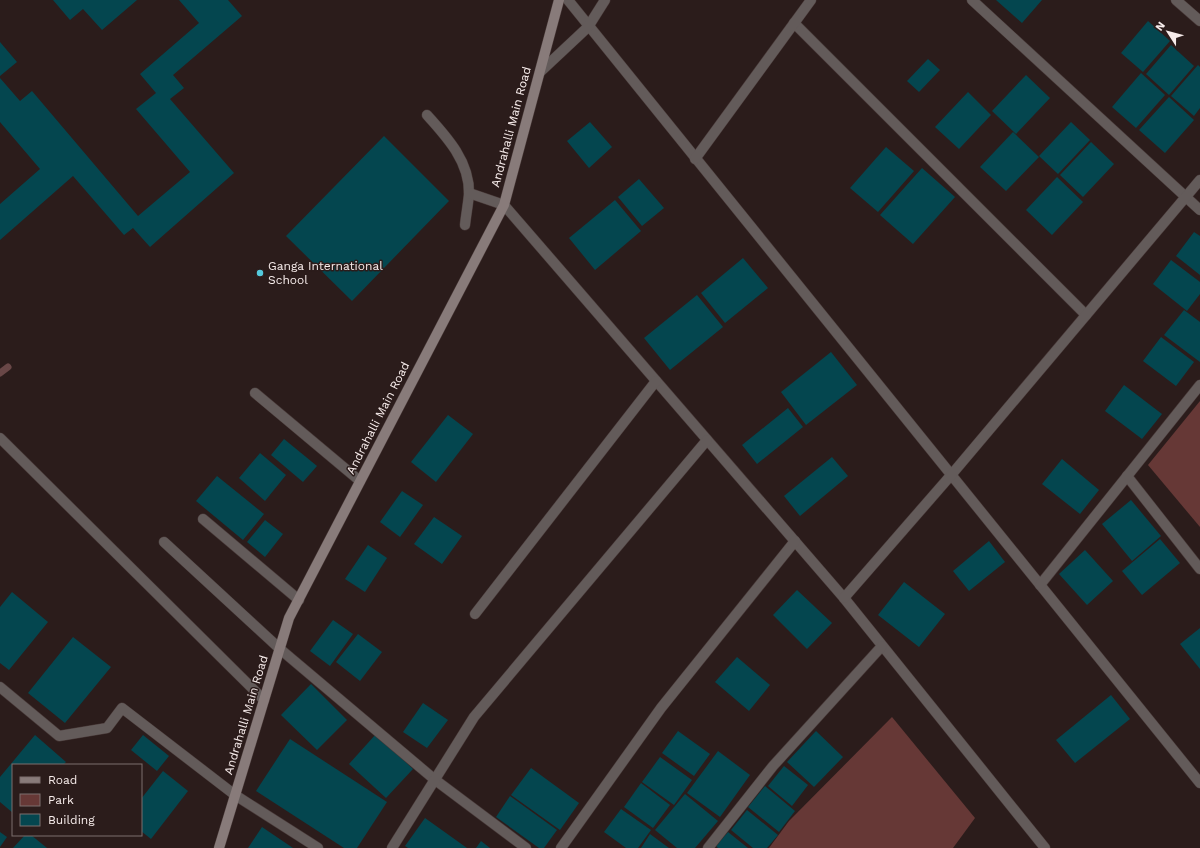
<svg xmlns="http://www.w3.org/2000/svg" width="1200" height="848" font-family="'Work Sans',sans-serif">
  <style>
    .green { fill: #663836 }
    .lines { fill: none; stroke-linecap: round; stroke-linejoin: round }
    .stream { stroke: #694747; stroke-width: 7 }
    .building { fill: #04464f }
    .minor-casing { stroke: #483938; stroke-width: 11 }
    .secondary-casing { stroke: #483938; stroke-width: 11 }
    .minor { stroke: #635b5a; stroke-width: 10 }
    .secondary { stroke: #887b7a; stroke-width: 10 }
    .poi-dot { fill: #54cadd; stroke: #2b1c1b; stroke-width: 1.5 }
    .labels { text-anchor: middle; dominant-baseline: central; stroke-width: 3; stroke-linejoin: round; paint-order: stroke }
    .street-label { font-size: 12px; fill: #f7eceb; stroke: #2b1c1b }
    .poi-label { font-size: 12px; fill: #f7eceb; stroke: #2b1c1b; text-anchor: start }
  </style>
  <rect width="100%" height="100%" fill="#2b1c1b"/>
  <g class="green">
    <polygon points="1200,401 1200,527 1148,465"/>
    <polygon points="892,717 975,818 953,848 769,848 789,821"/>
  </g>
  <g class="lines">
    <polyline class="stream" points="0,373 8,367"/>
  </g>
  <g class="building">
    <polygon points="53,0 137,0 102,30 83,9 70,20"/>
    <polygon points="179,0 228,0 242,16 173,75 184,88 170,99 234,173 150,247 133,228 124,235 73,176 0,240 0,204 40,169 0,122 0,78 20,101 32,91 138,216 190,172 136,109 156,93 140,74 199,23"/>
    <polygon points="996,0 1042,0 1022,23"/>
    <polygon points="1148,21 1170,41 1143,72 1121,53"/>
    <polygon points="0,42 17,62 0,76"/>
    <polygon points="1171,45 1194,66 1169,95 1146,74"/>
    <polygon points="928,59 940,70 919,92 907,81"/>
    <polygon points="1198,65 1200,67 1200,108 1194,116 1171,96"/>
    <polygon points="1141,73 1165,95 1136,128 1112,107"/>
    <polygon points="1026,75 1050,98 1016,134 992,111"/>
    <polygon points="968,92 991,115 959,149 935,127"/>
    <polygon points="1169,97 1194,120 1165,153 1139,130"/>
    <polygon points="590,122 612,147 589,168 567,141"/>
    <polygon points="1071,122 1090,140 1058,174 1039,156"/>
    <polygon points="1013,132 1039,157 1006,191 980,167"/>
    <polygon points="384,136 449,201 352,301 286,236"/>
    <polygon points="1091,142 1114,164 1083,197 1060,175"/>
    <polygon points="886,147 914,171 878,212 850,188"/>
    <polygon points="922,168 955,197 913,244 880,215"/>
    <polygon points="1057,177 1083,202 1052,235 1026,210"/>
    <polygon points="639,179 664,208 642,226 618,197"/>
    <polygon points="615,200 641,231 595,270 569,238"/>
    <polygon points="1194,232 1200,236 1200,275 1176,256"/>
    <polygon points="743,258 768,288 725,323 701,293"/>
    <polygon points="1171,260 1200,282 1200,294 1187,311 1153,284"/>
    <polygon points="697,295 723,327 670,370 644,338"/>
    <polygon points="1184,310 1200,322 1200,362 1164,335"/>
    <polygon points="1161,337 1194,362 1176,386 1143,361"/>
    <polygon points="831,352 857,385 806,425 781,392"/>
    <polygon points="1124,385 1162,414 1142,439 1105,411"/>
    <polygon points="788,408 803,427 757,464 742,445"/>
    <polygon points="448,415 473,434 436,482 411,462"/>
    <polygon points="284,439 317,466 303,482 271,455"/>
    <polygon points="260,453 286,475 265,501 239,478"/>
    <polygon points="832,457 848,476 800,516 784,496"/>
    <polygon points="1062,459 1099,490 1080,514 1042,484"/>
    <polygon points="217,476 264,514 243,540 196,501"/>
    <polygon points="402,491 423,505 400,537 380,522"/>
    <polygon points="1131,500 1161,536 1132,561 1102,524"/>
    <polygon points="434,517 462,536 442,564 414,544"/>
    <polygon points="265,520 283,534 265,557 247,542"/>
    <polygon points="1160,539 1180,563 1142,595 1122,571"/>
    <polygon points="989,541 1005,562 969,591 953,571"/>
    <polygon points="368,545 387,558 365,592 345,579"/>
    <polygon points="1085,550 1113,581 1087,605 1059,574"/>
    <polygon points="904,582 945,614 919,647 878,615"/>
    <polygon points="797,590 832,623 807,649 773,615"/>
    <polygon points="12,592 48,622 9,670 0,663 0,607"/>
    <polygon points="333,620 353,634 330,666 310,651"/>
    <polygon points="1200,628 1200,669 1180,644"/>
    <polygon points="358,634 382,652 360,681 336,662"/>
    <polygon points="73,637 111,667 65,723 28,693"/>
    <polygon points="737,657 770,685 749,711 715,682"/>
    <polygon points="311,684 347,720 317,750 281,715"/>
    <polygon points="1111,695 1130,719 1075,763 1056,740"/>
    <polygon points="423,703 448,720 427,748 403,732"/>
    <polygon points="678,731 710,754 694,776 662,753"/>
    <polygon points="816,731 843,757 814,787 787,762"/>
    <polygon points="376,734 413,769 386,798 349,764"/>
    <polygon points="35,735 66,762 63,765 13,765 13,813 0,802 0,777"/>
    <polygon points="143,735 169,756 157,771 131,750"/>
    <polygon points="290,739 387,802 357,848 344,848 256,791"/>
    <polygon points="718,751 750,775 720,817 687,793"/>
    <polygon points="660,757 692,780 674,805 642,782"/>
    <polygon points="784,766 808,785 792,806 768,786"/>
    <polygon points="531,768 579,803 560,830 511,795"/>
    <polygon points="163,771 188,791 151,839 141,831 141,799"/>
    <polygon points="641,783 670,805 653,828 624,807"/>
    <polygon points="765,786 795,811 779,832 748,807"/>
    <polygon points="685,794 718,821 695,848 677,848 655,830"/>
    <polygon points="510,796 557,830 544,848 539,848 496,817"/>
    <polygon points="621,809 651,830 638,848 626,848 604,832"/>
    <polygon points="747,810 778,835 767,848 753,848 731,830"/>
    <polygon points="425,818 467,848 408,848 405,846"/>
    <polygon points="262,827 293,848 248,848"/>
    <polygon points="0,832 7,837 0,847"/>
    <polygon points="728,832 748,848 718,848 716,846"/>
    <polygon points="650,834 669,848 641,848"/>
    <polygon points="25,835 31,835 47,848 13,848"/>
    <polygon points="481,841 490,848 476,848"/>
  </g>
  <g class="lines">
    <defs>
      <g id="minor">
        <polyline points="568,0 1200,783"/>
        <polyline points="972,0 1200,210"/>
        <polyline points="1176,0 1200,21"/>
        <polyline points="794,23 1086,315"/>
        <polyline points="540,72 588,27 605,0"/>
        <path d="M427 115C447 137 470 162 469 194 468 205 466 215 465 225"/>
        <polyline points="695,159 811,0"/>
        <polyline points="469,193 504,205 844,598 1045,848"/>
        <polyline points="255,393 360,481"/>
        <polyline points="0,438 264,700"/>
        <polyline points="1127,476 1200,569"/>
        <polyline points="203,519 299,600"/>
        <polyline points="164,542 280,649 434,779 526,848"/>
        <polyline points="1040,585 1200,385"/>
        <polyline points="844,598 952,474 1200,180"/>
        <polyline points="475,614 656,381"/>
        <polyline points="0,687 59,736 107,728 122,708 235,795 318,848"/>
        <polyline points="392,848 474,717 707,440"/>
        <polyline points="561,848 661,708 795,541"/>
        <polyline points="708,848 773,766 882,646"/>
      </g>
      <polyline id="secondary" points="219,848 289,618 504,205 559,0"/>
    </defs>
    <use href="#minor" class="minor-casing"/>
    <use href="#secondary" class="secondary-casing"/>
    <use href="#minor" class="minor"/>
    <use href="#secondary" class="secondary"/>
  </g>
  <circle class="poi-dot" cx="260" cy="273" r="4"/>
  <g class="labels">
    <g class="street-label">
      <text transform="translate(511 127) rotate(-75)">Andrahalli Main Road</text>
      <text transform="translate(378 418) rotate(-63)">Andrahalli Main Road</text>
      <text transform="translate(246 715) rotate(-73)">Andrahalli Main Road</text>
    </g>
    <g class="poi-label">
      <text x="268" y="266">Ganga International<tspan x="268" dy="14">School</tspan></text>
    </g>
  </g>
  <rect x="12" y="764" width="130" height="72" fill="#2b1c1b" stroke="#7d6f6e"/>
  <rect x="20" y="777" width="20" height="6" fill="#887b7a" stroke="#7d6f6e"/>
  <text x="48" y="784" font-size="12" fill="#f7eceb">Road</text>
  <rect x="20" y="794" width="20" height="12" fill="#663836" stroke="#7d6f6e"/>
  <text x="48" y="804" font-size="12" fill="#f7eceb">Park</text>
  <rect x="20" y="814" width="20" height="12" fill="#04464f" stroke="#7d6f6e"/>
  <text x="48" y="824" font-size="12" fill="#f7eceb">Building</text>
  <g transform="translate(1168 32) rotate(306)" stroke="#2b1c1b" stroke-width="3" paint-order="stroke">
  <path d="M0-3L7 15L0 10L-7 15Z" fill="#f7eceb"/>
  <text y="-6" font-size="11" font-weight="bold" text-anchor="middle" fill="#f7eceb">N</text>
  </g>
</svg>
